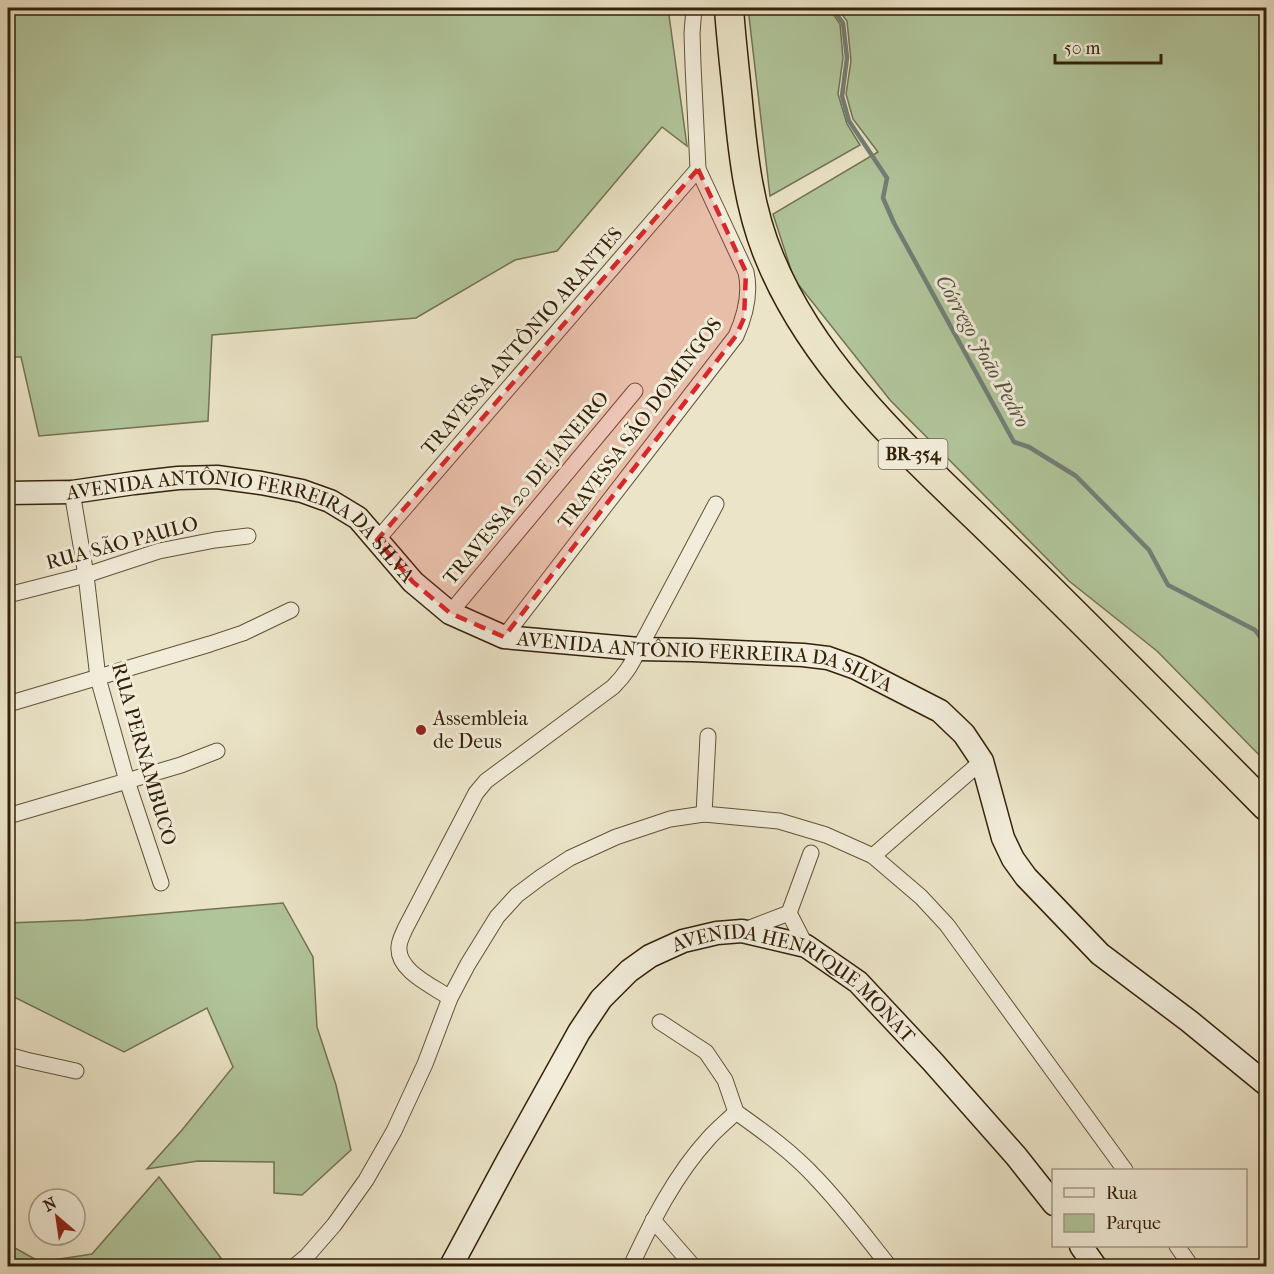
<svg xmlns="http://www.w3.org/2000/svg" width="1274" height="1274" font-family="'IM FELL French Canon',serif">
  <style>
    .green { fill: #b1c59b; stroke: #727352; stroke-width: 1.5 }
    .lines { fill: none; stroke-linecap: round; stroke-linejoin: round }
    .stream { stroke: #727e76; stroke-width: 4.5 }
    .street-casing { stroke: #625238; stroke-width: 17 }
    .secondary-casing { stroke: #342108; stroke-width: 25 }
    .highway-casing { stroke: #342108; stroke-width: 31 }
    .street { stroke: #f2eddb; stroke-width: 15 }
    .secondary { stroke: #f2eddb; stroke-width: 22 }
    .highway { stroke: #ebe4c8; stroke-width: 28 }
    .marked { fill: #d62828; fill-opacity: 0.2; stroke: #d62828; stroke-width: 4.5; stroke-dasharray: 12 8; stroke-linejoin: round }
    .poi-dot { fill: #8f2418; stroke: #f2eddb; stroke-width: 2 }
    .labels { text-anchor: middle; dominant-baseline: central; stroke-width: 6; stroke-linejoin: round; paint-order: stroke }
    .shield { fill: #f2eddb; stroke: #6d5e47; stroke-width: 1.5 }
    .shield-label { font-size: 18px; font-weight: bold; fill: #342108 }
    .street-label { font-size: 20px; fill: #342108; stroke: #f2eddb }
    .poi-label { font-size: 20px; fill: #342108; stroke: #f2eddb; text-anchor: start }
    .water-label { font-size: 21px; font-style: italic; fill: #53503f; stroke: #f2eddb }
  </style>
  <rect width="100%" height="100%" fill="#ebe4c8"/>
  <filter id="stains"><feTurbulence type="fractalNoise" baseFrequency=".00333" numOctaves="4"/><feColorMatrix values="0 0 0 0 .2 0 0 0 0 .09 0 0 0 0 .02 0 0 0 .5 -.17"/></filter>
  <radialGradient id="worn" r=".72"><stop offset=".6" stop-color="#630" stop-opacity="0"/><stop offset="1" stop-color="#630" stop-opacity=".3"/></radialGradient>
  <g class="green">
    <polygon points="8,8 668,8 687,146 662,127 557,251 515,260 416,318 212,335 208,421 39,436 21,357 8,357"/>
    <polygon points="748,8 829,8 840,24 843,58 838,94 847,124 860,145 770,196"/>
    <polygon points="837,8 1266,8 1266,762 1157,651 1069,581 890,400 794,279 773,214 878,152 853,119 846,94 851,61 847,21"/>
    <polygon points="283,903 313,957 317,1027 336,1085 351,1150 302,1195 274,1193 274,1162 198,1161 147,1169 182,1130 233,1067 207,1008 124,1052 8,994 8,923 85,920"/>
    <polygon points="159,1177 221,1258 208,1266 8,1266 8,1244 40,1262 92,1254"/>
  </g>
  <g class="lines">
    <polyline class="stream" points="832,8 843,23 847,58 842,96 849,121 887,178 883,198 894,223 1014,442 1029,447 1076,476 1149,550 1168,585 1255,630 1266,645"/>
    <defs>
      <g id="street">
        <polyline points="72,492 86,575 98,678 127,781 161,883"/>
        <polyline points="377,540 698,169"/>
        <polyline points="8,595 86,575 159,551 215,540 248,536"/>
        <polyline points="450,613 635,391"/>
        <path d="M504 637 736 336C745 316 751 294 746 272L698 169 693 65 692 33 694 8"/>
        <polyline points="8,704 210,644 243,633 291,610"/>
        <polyline points="704,814 708,736"/>
        <polyline points="8,816 181,765 217,751"/>
        <polyline points="873,856 982,761"/>
        <polyline points="789,913 806,946"/>
        <polyline points="742,931 789,913 811,853"/>
        <path d="M450 998C433 986 397 971 399 947 399 941 403 934 405 929L476 793 486 781 613 687C626 674 631 665 639 649L716 504"/>
        <polyline points="660,1022 706,1052 725,1080 736,1112"/>
        <polyline points="8,1055 26,1060 76,1071"/>
        <path d="M736 1112C764 1132 792 1152 815 1177 842 1205 865 1236 889 1266"/>
        <polyline points="653,1220 693,1266"/>
        <polyline points="1177,1246 1191,1266"/>
        <polyline points="295,1266 307,1256 334,1225 366,1180 394,1131 425,1064 450,998 468,964 497,917 517,895 541,877 570,858 616,837 670,819 704,814 779,821 826,835 873,856 921,897 947,925 1125,1170"/>
        <path d="M631 1266C652 1221 675 1175 709 1138 717 1129 727 1121 736 1112"/>
      </g>
      <g id="secondary">
        <path id="s1" d="M8 493 72 492 134 483 178 478 217 477 261 483 302 491 330 501 358 518 413 582 450 613 504 637 639 649 693 650 803 655 828 658 856 668 940 711 964 734 982 761 1003 838 1013 859 1026 877 1100 954 1189 1021 1266 1084"/>
        <polyline points="1081,1246 1095,1266"/>
        <path id="s2" d="M451 1266 508 1160 579 1032 601 999 629 971 650 956 683 941 717 933 742 931 806 946 858 982 932 1061 1016 1156 1054 1204"/>
      </g>
      <path id="highway" d="M729 8C731 39 735 71 738 102 743 155 749 210 770 259 818 376 923 464 1011 551 1097 635 1182 721 1266 806"/>
    </defs>
    <use href="#street" class="street-casing"/>
    <use href="#secondary" class="secondary-casing"/>
    <use href="#highway" class="highway-casing"/>
    <use href="#street" class="street"/>
    <use href="#secondary" class="secondary"/>
    <use href="#highway" class="highway"/>
  </g>
  <path class="marked" d="M698 169 746 272 744 318 736 336 504 637 450 613 413 582 377 540Z"/>
  <circle class="poi-dot" cx="421" cy="730" r="6"/>
  <g class="labels">
    <rect class="shield" x="878.5" y="439" width="69" height="30" rx="4.5"/>
    <g class="shield-label">
      <text x="913" y="454">BR-354</text>
    </g>
    <g class="street-label">
      <text transform="translate(522 341) rotate(-49)">TRAVESSA ANTÔNIO ARANTES</text>
      <text transform="translate(640 423) rotate(-53)">TRAVESSA SÃO DOMINGOS</text>
      <text transform="translate(526 488) rotate(-50)">TRAVESSA 20 DE JANEIRO</text>
      <text stroke="none"><textPath href="#s1" startOffset="249">AVENIDA ANTÔNIO FERREIRA DA SILVA</textPath></text>
      <text transform="translate(122 543) rotate(-15)">RUA SÃO PAULO</text>
      <text stroke="none"><textPath href="#s1" startOffset="754">AVENIDA ANTÔNIO FERREIRA DA SILVA</textPath></text>
      <text transform="translate(144 754) rotate(74)">RUA PERNAMBUCO</text>
      <text stroke="none"><textPath href="#s2" startOffset="536">AVENIDA HENRIQUE MONAT</textPath></text>
    </g>
    <g class="poi-label">
      <text x="433" y="718">Assembleia<tspan x="433" dy="23">de Deus</tspan></text>
    </g>
    <g class="water-label">
      <text transform="translate(983 351) rotate(61)">Córrego João Pedro</text>
    </g>
  </g>
  <rect width="1274" height="1274" fill="none" stroke="#ebe4c8" stroke-width="30"/>
  <rect x="9" y="9" width="1256" height="1256" fill="none" stroke="#342108" stroke-width="3"/>
  <rect x="15" y="15" width="1244" height="1244" fill="none" stroke="#342108" stroke-width="1.5"/>
  <rect x="1052" y="1169" width="195" height="78" fill="#f2eddb" stroke="#a69b87" stroke-width="1.5"/>
  <rect x="1064" y="1188" width="30" height="9" fill="#f2eddb" stroke="#a69b87" stroke-width="1.5"/>
  <text x="1106" y="1199" font-size="18" fill="#342108">Rua</text>
  <rect x="1064" y="1214" width="30" height="18" fill="#b1c59b" stroke="#a69b87" stroke-width="1.5"/>
  <text x="1106" y="1229" font-size="18" fill="#342108">Parque</text>
  <g transform="translate(57 1217) rotate(331)"><circle r="28" fill="#f2eddb" stroke="#a69b87" stroke-width="1.5"/>
  <path d="M0-4.5L10 22L0 15L-10 22Z" fill="#8f2418"/>
  <text y="-9" font-size="16" font-weight="bold" text-anchor="middle" fill="#342108">N</text>
  </g>
  <path d="M1055 54v9h106v-9" fill="none" stroke="#342108" stroke-width="3"/>
  <text x="1064" y="54" font-size="18" fill="#342108" stroke="#f2eddb" stroke-width="4.5" paint-order="stroke">50 m</text>
  <rect width="100%" height="100%" filter="url(#stains)"/>
  <rect width="100%" height="100%" fill="url(#worn)"/>
</svg>
